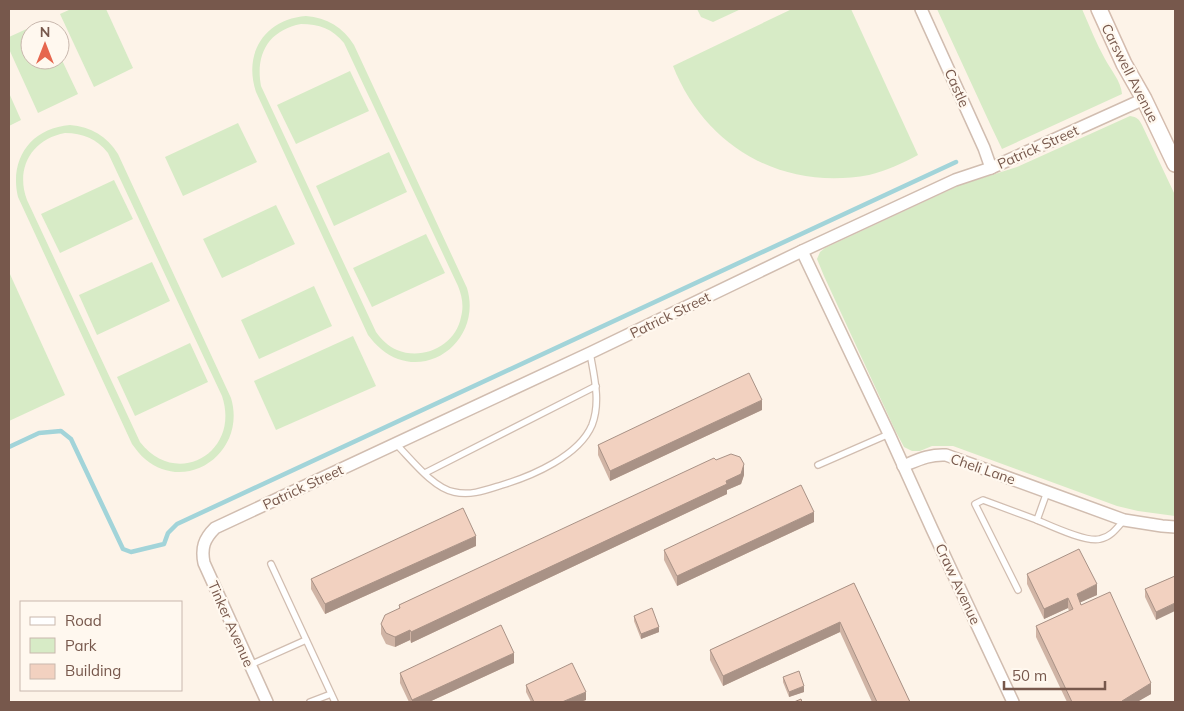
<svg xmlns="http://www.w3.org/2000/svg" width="1184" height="711" font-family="Mulish,sans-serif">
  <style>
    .green { fill: #d7ebc6; fill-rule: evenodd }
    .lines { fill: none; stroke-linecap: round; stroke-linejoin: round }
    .stream { stroke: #a2d4d9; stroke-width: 4.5 }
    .lane-casing { stroke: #d1bdb0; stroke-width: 8 }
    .street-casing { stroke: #d1bdb0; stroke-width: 14 }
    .secondary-casing { stroke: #d4bcae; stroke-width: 18 }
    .lane { stroke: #fff; stroke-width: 5.5 }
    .street { stroke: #fff; stroke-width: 11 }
    .secondary { stroke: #fff; stroke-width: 15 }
    .wall { fill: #d0b4a5 }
    .shaded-wall { fill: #a99286 }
    .building { fill: #f2d1c0; stroke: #a99286 }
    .labels { text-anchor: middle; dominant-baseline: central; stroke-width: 4.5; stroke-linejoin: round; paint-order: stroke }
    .street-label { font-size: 14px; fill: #77584c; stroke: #fff8ef }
  </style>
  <rect width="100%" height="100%" fill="#fdf3e8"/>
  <g class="green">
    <polygon points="71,9 106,9 133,68 94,87 60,14"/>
    <polygon points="697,9 741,9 713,22 701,17"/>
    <path d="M792 9H851L918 155C903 163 886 171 869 175 782 191 705 147 673 66Z"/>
    <path d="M937 9H1082C1089 25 1096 43 1105 59 1110 69 1121 81 1122 94L1002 149 991 126Z"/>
    <path d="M306 16C327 18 343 27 354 45L467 288C483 341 424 385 381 349 376 345 372 340 368 335L256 92C243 53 265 19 306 16ZM301 24C319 24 333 29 344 43L458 286C462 296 464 306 461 317 456 345 423 361 397 350 388 346 382 340 376 332L261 86C255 54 269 30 301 24Z"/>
    <polygon points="44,21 48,30 30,30 30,60 60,60 60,56 78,94 38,113 9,49 9,37"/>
    <polygon points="350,71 369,111 296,144 277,105"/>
    <polygon points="9,93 21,120 9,126"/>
    <path d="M1130 116C1137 117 1139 119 1142 125L1175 195V516L1138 511 1117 506 953 446H932L920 451H912L904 447 895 430 824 276 817 259 820 252 825 248 960 185 1017 167Z"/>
    <polygon points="238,123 257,162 183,196 165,157"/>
    <path d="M70 125C91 127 107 136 118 154L231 398C247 451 188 495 145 459 140 455 136 449 132 444L18 197C9 159 31 128 70 125ZM65 133C83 133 97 139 108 153L222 396C241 453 176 489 140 442L27 200C15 168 32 139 65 133Z"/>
    <polygon points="389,152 407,192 334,226 316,186"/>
    <polygon points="114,180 133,219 60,253 41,214"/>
    <polygon points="276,205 295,244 222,278 203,239"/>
    <polygon points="426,234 445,273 372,307 353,268"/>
    <polygon points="152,262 170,301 97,335 79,295"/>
    <polygon points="9,272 65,395 9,421"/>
    <polygon points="314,286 332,326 259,359 241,320"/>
    <polygon points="353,336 376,386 276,430 254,381"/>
    <polygon points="190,343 208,382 135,416 117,377"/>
  </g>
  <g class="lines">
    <polyline class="stream" points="9,447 39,433 61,431 71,439 123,549 131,552 164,544 168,533 177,524 956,162"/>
    <defs>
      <g id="lane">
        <path d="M396 444C411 459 433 488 454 492 471 496 486 490 502 485 532 476 579 456 592 425 601 402 594 376 590 353"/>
        <polyline points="818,465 889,434"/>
        <polyline points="425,473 596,386"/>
        <path d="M1037 520C1051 526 1087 543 1100 539 1111 537 1117 528 1124 520"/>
        <polyline points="271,564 335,702"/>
        <polyline points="1018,590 975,504 983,500 1037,520 1047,492"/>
        <polyline points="250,665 306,640"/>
        <polyline points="310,702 331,694"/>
      </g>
      <g id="street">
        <polyline points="921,9 984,148 991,168"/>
        <polyline points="802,251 889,434 932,529 1013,702"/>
        <path d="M903 466C918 460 930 454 946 455L1124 520 1162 526 1175 527"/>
        <path d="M267 702 204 563C201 548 204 539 215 528L590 353 802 251 955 180 991 168 1144 99"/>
      </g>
      <polyline id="secondary" points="1099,9 1124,64 1144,99 1175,164"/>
    </defs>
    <use href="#lane" class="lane-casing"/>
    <use href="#street" class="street-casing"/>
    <use href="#secondary" class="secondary-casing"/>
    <use href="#lane" class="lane"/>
    <use href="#street" class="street"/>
    <use href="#secondary" class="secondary"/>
  </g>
  <g class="wall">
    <polygon points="762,410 610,481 598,455 598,445"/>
    <polygon points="716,460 744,475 741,484 727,490 727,494 411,643 410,640 395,647 386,644 381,634 381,624 399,609 399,605"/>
    <polygon points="814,522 677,586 664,560 664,550"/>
    <polygon points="476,546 325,614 311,589 311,579"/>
    <polygon points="1027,574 1097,595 1080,602 1081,605 1151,694 1137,702 1067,702 1036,637 1036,626 1069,611 1068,608 1044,619 1027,584"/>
    <polygon points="1175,576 1156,620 1145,597 1145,589"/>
    <polygon points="854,583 910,702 872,702 840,632 723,686 710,660 710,650"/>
    <polygon points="634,616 659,632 641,639 634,621"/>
    <polygon points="514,663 429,702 409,702 400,683 400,673"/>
    <polygon points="783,677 804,692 789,697 783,682"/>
    <polygon points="526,685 586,700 580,702 531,702 526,692"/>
  </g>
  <g class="shaded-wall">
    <polygon points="762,400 762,410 610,481 610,471"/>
    <polygon points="744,464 744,475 741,484 727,490 727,494 411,643 411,632 726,481"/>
    <polygon points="814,512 814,522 677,586 677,576"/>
    <polygon points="476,536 476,546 325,614 325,604"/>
    <polygon points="1097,584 1097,595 1077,604 1077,594"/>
    <polygon points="1068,598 1068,608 1044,619 1044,609"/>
    <polygon points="1175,603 1175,611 1156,620 1156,612"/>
    <polygon points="840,622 840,632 723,686 723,676"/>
    <polygon points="659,627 659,632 641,639 641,634"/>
    <polygon points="410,630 410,640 395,647 395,637"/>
    <polygon points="514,653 514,663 429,702 412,702 412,700"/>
    <polygon points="1151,683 1151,694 1137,702 1121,702 1122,701"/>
    <polygon points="804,686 804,692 789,697 789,692"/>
    <polygon points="586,692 586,700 580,702 562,702"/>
  </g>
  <g class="building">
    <polygon points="749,373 762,400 610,471 598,445"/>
    <polygon points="731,454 740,457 744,464 741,474 726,481 727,484 411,632 410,630 395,637 386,633 381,624 385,615 400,608 399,605 714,458 716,460"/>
    <polygon points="801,485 814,512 677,576 664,550"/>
    <polygon points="463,508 476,536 325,604 311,579"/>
    <polygon points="1079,549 1097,584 1077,594 1081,605 1110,592 1151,683 1122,701 1121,702 1072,702 1036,626 1073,609 1068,598 1044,609 1027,574"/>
    <polygon points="1175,576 1175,603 1156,612 1145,589"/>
    <polygon points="854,583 910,702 877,702 840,622 723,676 710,650"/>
    <polygon points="652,608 659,627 641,634 634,616"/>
    <polygon points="501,625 514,653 412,700 400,673"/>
    <polygon points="572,663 586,692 562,702 534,702 526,685"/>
    <polygon points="799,671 804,686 789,692 783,677"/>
    <polygon points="801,699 802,702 794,702"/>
  </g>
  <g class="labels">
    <g class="street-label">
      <text transform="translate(1130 73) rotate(63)">Carswell Avenue</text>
      <text transform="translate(957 88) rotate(66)">Castle</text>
      <text transform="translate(1038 147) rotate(-24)">Patrick Street</text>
      <text transform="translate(670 315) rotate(-26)">Patrick Street</text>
      <text transform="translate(983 469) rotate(19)">Cheli Lane</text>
      <text transform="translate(303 487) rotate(-25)">Patrick Street</text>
      <text transform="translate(958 584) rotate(65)">Craw Avenue</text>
      <text transform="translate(231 624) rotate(66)">Tinker Avenue</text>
    </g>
  </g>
  <rect width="1184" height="711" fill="none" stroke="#77584c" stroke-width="20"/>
  <rect x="20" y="601" width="162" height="90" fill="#fff8ef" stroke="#c9b8ae"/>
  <rect x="30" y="617" width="25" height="8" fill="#ffffff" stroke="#c9b8ae"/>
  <text x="65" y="626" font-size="15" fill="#77584c">Road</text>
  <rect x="30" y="638" width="25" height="15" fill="#d7ebc6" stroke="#c9b8ae"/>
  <text x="65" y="651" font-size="15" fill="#77584c">Park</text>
  <rect x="30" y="664" width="25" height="15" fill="#f2d1c0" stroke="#c9b8ae"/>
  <text x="65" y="676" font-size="15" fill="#77584c">Building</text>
  <g transform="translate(45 45)"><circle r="24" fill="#fff8ef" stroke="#c9b8ae"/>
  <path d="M0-4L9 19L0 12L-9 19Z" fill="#e6664e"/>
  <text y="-8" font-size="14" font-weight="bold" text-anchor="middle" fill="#77584c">N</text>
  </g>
  <path d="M1004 681v8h101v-8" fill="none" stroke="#77584c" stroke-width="2.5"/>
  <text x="1012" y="681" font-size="15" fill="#77584c" stroke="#fff8ef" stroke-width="4" paint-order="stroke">50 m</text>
</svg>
